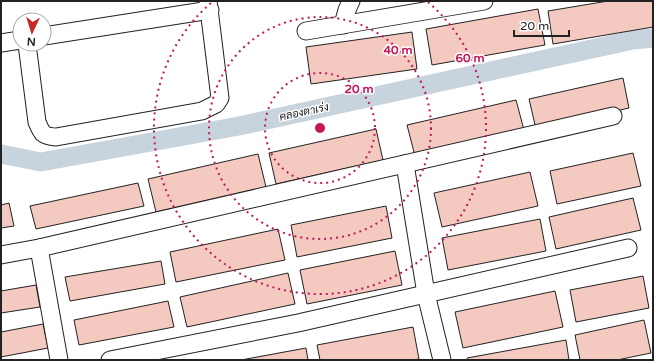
<svg xmlns="http://www.w3.org/2000/svg" width="654" height="361" font-family="'Varela Round',Sarabun,sans-serif">
  <style>
    .lines { fill: none; stroke-linecap: round; stroke-linejoin: round }
    .canal { stroke: #c7d3dd; stroke-width: 19 }
    .building { fill: #f3c9c0; stroke: #222 }
    .minor-casing { stroke: #222; stroke-width: 19 }
    .minor { stroke: #fff; stroke-width: 17 }
    .ring { fill: none; stroke: #c2185b; stroke-width: 2; stroke-dasharray: 2 4 }
    .labels { text-anchor: middle; dominant-baseline: central; stroke-width: 3; stroke-linejoin: round; paint-order: stroke }
    .water-label { font-size: 11px; font-style: italic; fill: #222; stroke: #fff }
    .centre { fill: #c2185b; stroke: #fff; stroke-width: 2 }
    .ring-label { font-size: 12px; text-anchor: middle; font-weight: bold; fill: #c2185b; stroke: #fff; stroke-width: 3; stroke-linejoin: round; paint-order: stroke }
  </style>
  <rect width="100%" height="100%" fill="#fff"/>
  <g class="lines">
    <polyline class="canal" points="1,154 41,162 239,126 633,40 653,38"/>
  </g>
  <g class="building">
    <polygon points="608,1 653,1 653,27 553,44 548,11"/>
    <polygon points="538,9 545,45 432,65 426,29"/>
    <polygon points="412,32 417,69 311,84 306,47"/>
    <polygon points="623,78 629,108 536,129 529,99"/>
    <polygon points="516,100 524,130 415,156 407,125"/>
    <polygon points="376,129 383,160 276,184 269,153"/>
    <polygon points="633,153 641,186 557,204 550,171"/>
    <polygon points="258,154 266,187 156,212 148,179"/>
    <polygon points="530,172 538,206 442,227 434,193"/>
    <polygon points="138,183 144,206 36,229 30,206"/>
    <polygon points="633,198 641,230 556,249 549,217"/>
    <polygon points="9,203 14,226 1,228 1,205"/>
    <polygon points="386,206 392,238 297,257 291,225"/>
    <polygon points="540,219 546,251 448,270 442,238"/>
    <polygon points="278,229 285,260 176,282 170,252"/>
    <polygon points="395,251 402,285 307,304 300,270"/>
    <polygon points="161,261 165,284 70,301 65,277"/>
    <polygon points="288,273 295,304 187,327 180,297"/>
    <polygon points="643,276 649,308 576,322 570,290"/>
    <polygon points="36,285 40,307 1,313 1,291"/>
    <polygon points="555,291 563,327 463,348 455,312"/>
    <polygon points="168,301 174,327 79,345 74,320"/>
    <polygon points="644,320 651,353 617,360 580,360 575,335"/>
    <polygon points="43,324 48,348 1,357 1,332"/>
    <polygon points="413,327 419,359 413,360 320,360 317,345"/>
    <polygon points="566,340 569,360 468,360 467,358"/>
    <polygon points="306,348 308,360 241,360"/>
  </g>
  <g class="lines">
    <defs>
      <g id="minor">
        <polyline points="343,25 347,10 351,1"/>
        <polyline points="306,31 484,1"/>
        <polyline points="44,36 210,10"/>
        <polyline points="1,43 20,40"/>
        <path d="M27 44 37 122C42 134 43 136 56 137L202 111 216 104 220 98 208 1"/>
        <polyline points="405,164 426,294 442,360"/>
        <polyline points="39,248 59,360"/>
        <polyline points="1,255 39,248 613,116"/>
        <polyline points="110,360 298,323 628,248"/>
      </g>
    </defs>
    <use href="#minor" class="minor-casing"/>
    <use href="#minor" class="minor"/>
  </g>
  <g class="ring">
    <circle cx="320" cy="128" r="55"/>
    <circle cx="320" cy="128" r="111"/>
    <path d="M428 2A166 166 0 1 1 212 2"/>
  </g>
  <g class="labels">
    <g class="water-label">
      <text transform="translate(304 112) rotate(-12)">คลองตาเร่ง</text>
    </g>
  </g>
  <circle cx="320" cy="128" r="6" class="centre"/>
  <g class="ring-label">
    <text x="398" y="54">40 m</text>
    <text x="470" y="62">60 m</text>
    <text x="359" y="93">20 m</text>
  </g>
  <rect width="654" height="361" fill="none" stroke="#222222" stroke-width="4"/>
  <g transform="translate(32 32) rotate(184)"><circle r="19" fill="#ffffff" stroke="#a7a7a7"/>
  <path d="M0-3L7 15L0 10L-7 15Z" fill="#c62828"/>
  <text y="-6" font-size="11" font-weight="bold" text-anchor="middle" fill="#222222">N</text>
  </g>
  <path d="M514 30v6h55v-6" fill="none" stroke="#222222" stroke-width="2"/>
  <text x="520" y="30" font-size="12" fill="#222222" stroke="#ffffff" stroke-width="3" paint-order="stroke">20 m</text>
</svg>
